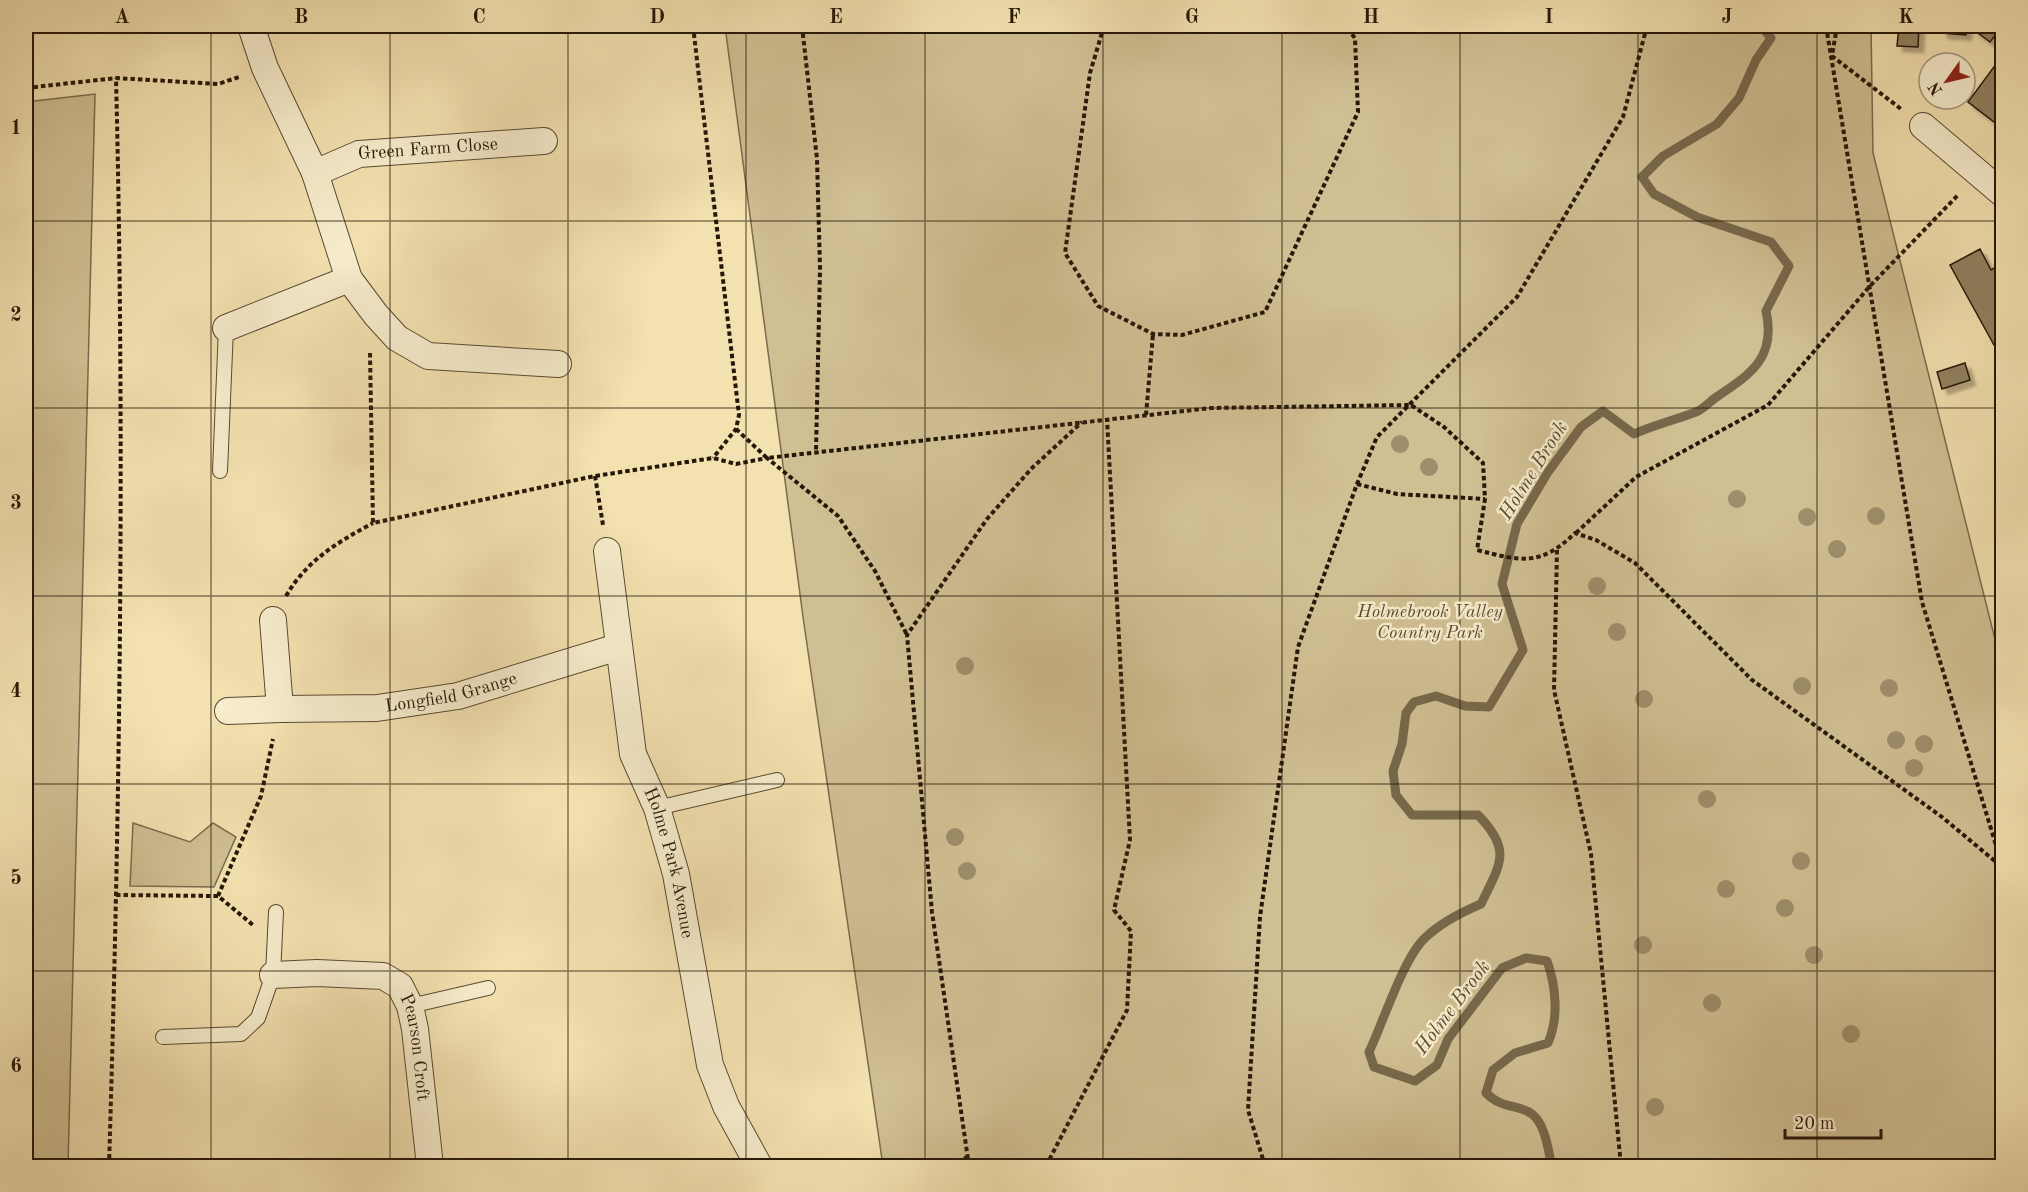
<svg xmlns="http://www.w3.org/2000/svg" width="2028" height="1192" font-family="'Old Standard TT',serif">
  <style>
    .green { fill: #d0bf93; stroke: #7a6c4e; stroke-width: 1.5 }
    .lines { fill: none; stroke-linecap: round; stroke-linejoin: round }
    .stream { stroke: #77684b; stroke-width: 9 }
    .building { fill: #90815f; stroke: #251808; stroke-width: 1.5; filter: url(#shadow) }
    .service-casing { stroke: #584a32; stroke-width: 16 }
    .minor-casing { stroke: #584a32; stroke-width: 28 }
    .path { stroke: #251808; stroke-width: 4; stroke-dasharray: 4.5 3; stroke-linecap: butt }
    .service { stroke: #f7eccc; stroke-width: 14 }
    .minor { stroke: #f7eccc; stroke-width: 26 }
    .tree { fill: #9e8e6b }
    .grid { fill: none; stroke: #251808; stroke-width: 1.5; stroke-opacity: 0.55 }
    .labels { text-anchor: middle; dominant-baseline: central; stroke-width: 5; stroke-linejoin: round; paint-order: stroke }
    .street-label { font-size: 18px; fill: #251808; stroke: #f7eccc }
    .park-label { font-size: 18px; font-style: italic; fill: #584a32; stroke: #f7eccc }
    .water-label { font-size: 20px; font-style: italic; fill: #5b4d34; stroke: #f7eccc }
    .neatline { fill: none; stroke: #251808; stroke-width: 2 }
    .grid-label { font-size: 20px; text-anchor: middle; font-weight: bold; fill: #251808 }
  </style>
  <defs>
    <filter id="shadow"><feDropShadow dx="5.5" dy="5.5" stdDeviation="1.5" flood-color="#0004"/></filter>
  </defs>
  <rect width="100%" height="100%" fill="#f3e1b0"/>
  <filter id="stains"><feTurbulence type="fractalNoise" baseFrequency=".00333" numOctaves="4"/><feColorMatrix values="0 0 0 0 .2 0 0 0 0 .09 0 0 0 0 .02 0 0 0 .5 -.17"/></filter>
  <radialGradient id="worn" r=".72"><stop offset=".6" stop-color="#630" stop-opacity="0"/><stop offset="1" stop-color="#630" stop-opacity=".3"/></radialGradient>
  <g class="green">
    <polygon points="725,26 1871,26 1873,153 2002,667 2002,1166 939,1166 939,1162 934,1166 883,1166 803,617"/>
    <polygon points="95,94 68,1166 26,1166 26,102"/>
    <polygon points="133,823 190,842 213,823 236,837 214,887 130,886"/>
  </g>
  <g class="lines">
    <path class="stream" d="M1552 1166C1548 1151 1546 1125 1532 1114 1519 1104 1503 1110 1486 1093L1493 1070 1515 1053 1548 1043C1559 1018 1556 986 1547 961L1526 958 1502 968 1448 1039 1437 1065 1415 1081 1374 1067 1369 1052C1383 1023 1404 956 1426 937 1442 922 1462 912 1481 904 1500 864 1513 851 1478 815H1412L1396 795 1393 771 1402 744 1406 713 1414 702 1436 696 1465 706 1489 707 1523 650 1502 584 1517 524 1548 472 1581 427 1603 411 1634 434C1654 425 1675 420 1696 412 1704 409 1711 400 1718 396 1753 373 1776 356 1766 311L1789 266 1771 242 1697 217 1654 194 1642 177 1663 156 1717 124 1739 98 1756 60 1771 38 1761 26"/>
  </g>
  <g class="building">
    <polygon points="1899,26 1919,26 1918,47 1897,46"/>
    <polygon points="1934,26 1967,26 1966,35 1942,33 1942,26"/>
    <polygon points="1975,26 2002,26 1990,42 1973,29"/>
    <polygon points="2002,56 2002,128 1968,102"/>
    <polygon points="1980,249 1991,270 2001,264 2002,267 2002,340 1994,345 1950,265"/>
    <polygon points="1965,363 1970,380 1942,389 1937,372"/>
  </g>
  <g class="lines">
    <defs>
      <g id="service">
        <polyline points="220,471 226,328"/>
        <polyline points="657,808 777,780"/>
        <polyline points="410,1006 488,988"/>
        <polyline points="163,1037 241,1034 258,1018 273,975 276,912"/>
      </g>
      <g id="minor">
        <polyline points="251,26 265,68 315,173 349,279 376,315 397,338 428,356 558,364"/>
        <polyline points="1923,126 2002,193"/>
        <path id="s1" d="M315 173 359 154 544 141"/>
        <polyline points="226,328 349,279"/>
        <path id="s2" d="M607 551 633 754 657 808 676 874 710 1065 726 1106 759 1166"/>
        <path id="s3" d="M273 620 280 709 377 708 458 696 618 647"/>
        <polyline points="228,711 280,709"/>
        <path id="s4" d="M273 975 317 973 383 976 400 986 410 1006 415 1029 430 1166"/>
      </g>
    </defs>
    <use href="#service" class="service-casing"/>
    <use href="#minor" class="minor-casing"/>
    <g class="path">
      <polyline points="693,26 739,415 736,429 713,458"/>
      <polyline points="802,26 817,159 820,268 816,452"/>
      <polyline points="1104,26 1090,73 1065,253 1098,306 1153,334 1182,335 1265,312 1358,112 1355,38 1345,26"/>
      <polyline points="1826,26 1922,602 2002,865"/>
      <polyline points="1837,26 1832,56 1901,109"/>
      <polyline points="26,88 116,78 218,84 239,77"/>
      <polyline points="370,353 373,523 595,476 713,458 736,464 767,458 838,516 875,571 907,635"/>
      <polyline points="1146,415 1153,334"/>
      <path d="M736 429 767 458 1211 408 1411 405 1444 427 1483 463 1485 499 1477 550C1521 561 1540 567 1575 533L1596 540 1635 563 1752 680 1942 817 2002 867"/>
      <polyline points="595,476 603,525"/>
      <polyline points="1357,484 1397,494 1485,499"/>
      <polyline points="1576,533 1636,477 1768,405 1870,286 1959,194"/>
      <polyline points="1557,550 1554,690 1591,854 1621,1166"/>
      <path d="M286 596C307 560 338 542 373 523"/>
      <polyline points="116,895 218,896 253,925"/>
      <polyline points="218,896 261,796 273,739"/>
      <path d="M109 1166C120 804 125 440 116 78"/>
      <polyline points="959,1166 967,1156"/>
      <polyline points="969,1166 932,912 907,635 987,519 1032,468 1082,422"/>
      <polyline points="1046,1166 1127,1010 1131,931 1114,910 1130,840 1107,419"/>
      <polyline points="1265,1166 1248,1110 1260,917 1298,647 1357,484 1377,437 1517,297 1623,117 1647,26"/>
    </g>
    <use href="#service" class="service"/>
    <use href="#minor" class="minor"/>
  </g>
  <g class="tree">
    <circle cx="1400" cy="444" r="9"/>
    <circle cx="1429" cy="467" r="9"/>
    <circle cx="1737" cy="499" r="9"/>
    <circle cx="1876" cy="516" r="9"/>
    <circle cx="1807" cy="517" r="9"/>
    <circle cx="1837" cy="549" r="9"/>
    <circle cx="1597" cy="586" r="9"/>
    <circle cx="1617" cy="632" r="9"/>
    <circle cx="965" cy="666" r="9"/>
    <circle cx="1802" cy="686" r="9"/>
    <circle cx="1889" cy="688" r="9"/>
    <circle cx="1644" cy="699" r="9"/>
    <circle cx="1896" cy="740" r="9"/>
    <circle cx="1924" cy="744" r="9"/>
    <circle cx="1914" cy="768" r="9"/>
    <circle cx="1707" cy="799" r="9"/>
    <circle cx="955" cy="837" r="9"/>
    <circle cx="1801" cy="861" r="9"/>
    <circle cx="967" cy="871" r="9"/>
    <circle cx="1726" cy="889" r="9"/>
    <circle cx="1785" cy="908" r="9"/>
    <circle cx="1643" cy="945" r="9"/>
    <circle cx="1814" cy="955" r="9"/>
    <circle cx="1712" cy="1003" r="9"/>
    <circle cx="1851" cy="1034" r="9"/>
    <circle cx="1655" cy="1107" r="9"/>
  </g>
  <path class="grid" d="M211 26V1166M390 26V1166M568 26V1166M746 26V1166M925 26V1166M1103 26V1166M1282 26V1166M1460 26V1166M1638 26V1166M1817 26V1166M26 221H2002M26 408H2002M26 596H2002M26 784H2002M26 971H2002"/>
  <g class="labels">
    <g class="street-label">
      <text stroke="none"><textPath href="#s1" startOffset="117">Green Farm Close</textPath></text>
      <text stroke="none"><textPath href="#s3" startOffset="262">Longfield Grange</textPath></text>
      <text stroke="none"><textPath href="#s2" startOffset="320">Holme Park Avenue</textPath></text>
      <text stroke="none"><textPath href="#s4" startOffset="194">Pearson Croft</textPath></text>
    </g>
    <g class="park-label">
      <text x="1430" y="612">Holmebrook Valley<tspan x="1430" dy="21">Country Park</tspan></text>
    </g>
    <g class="water-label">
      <text transform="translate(1534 471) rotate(-58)">Holme Brook</text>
      <text transform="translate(1453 1008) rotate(-53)">Holme Brook</text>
    </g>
  </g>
  <rect width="2028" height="1192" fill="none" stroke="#f3e1b0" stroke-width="66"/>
  <g transform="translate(1947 81) rotate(236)"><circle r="28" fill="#f7eccc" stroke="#a3977e" stroke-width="1.5"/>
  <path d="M0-4.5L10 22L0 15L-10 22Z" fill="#8f2418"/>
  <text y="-9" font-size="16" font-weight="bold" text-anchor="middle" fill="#251808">N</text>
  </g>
  <path d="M1785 1129v9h96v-9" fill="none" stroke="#251808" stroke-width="3"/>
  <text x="1794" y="1129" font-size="18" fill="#251808" stroke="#f7eccc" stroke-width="4.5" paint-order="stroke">20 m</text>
  <rect x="33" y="33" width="1962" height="1126" class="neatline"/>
  <g class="grid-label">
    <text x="122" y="23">A</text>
    <text x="301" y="23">B</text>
    <text x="479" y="23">C</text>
    <text x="657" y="23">D</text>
    <text x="836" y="23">E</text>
    <text x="1014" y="23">F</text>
    <text x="1192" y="23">G</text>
    <text x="1371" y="23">H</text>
    <text x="1549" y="23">I</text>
    <text x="1727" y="23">J</text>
    <text x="1906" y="23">K</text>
    <text x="16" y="134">1</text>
    <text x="16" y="321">2</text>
    <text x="16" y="509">3</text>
    <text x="16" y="697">4</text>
    <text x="16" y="884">5</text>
    <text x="16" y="1072">6</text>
  </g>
  <rect width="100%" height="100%" filter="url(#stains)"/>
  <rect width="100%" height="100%" fill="url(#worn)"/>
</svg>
